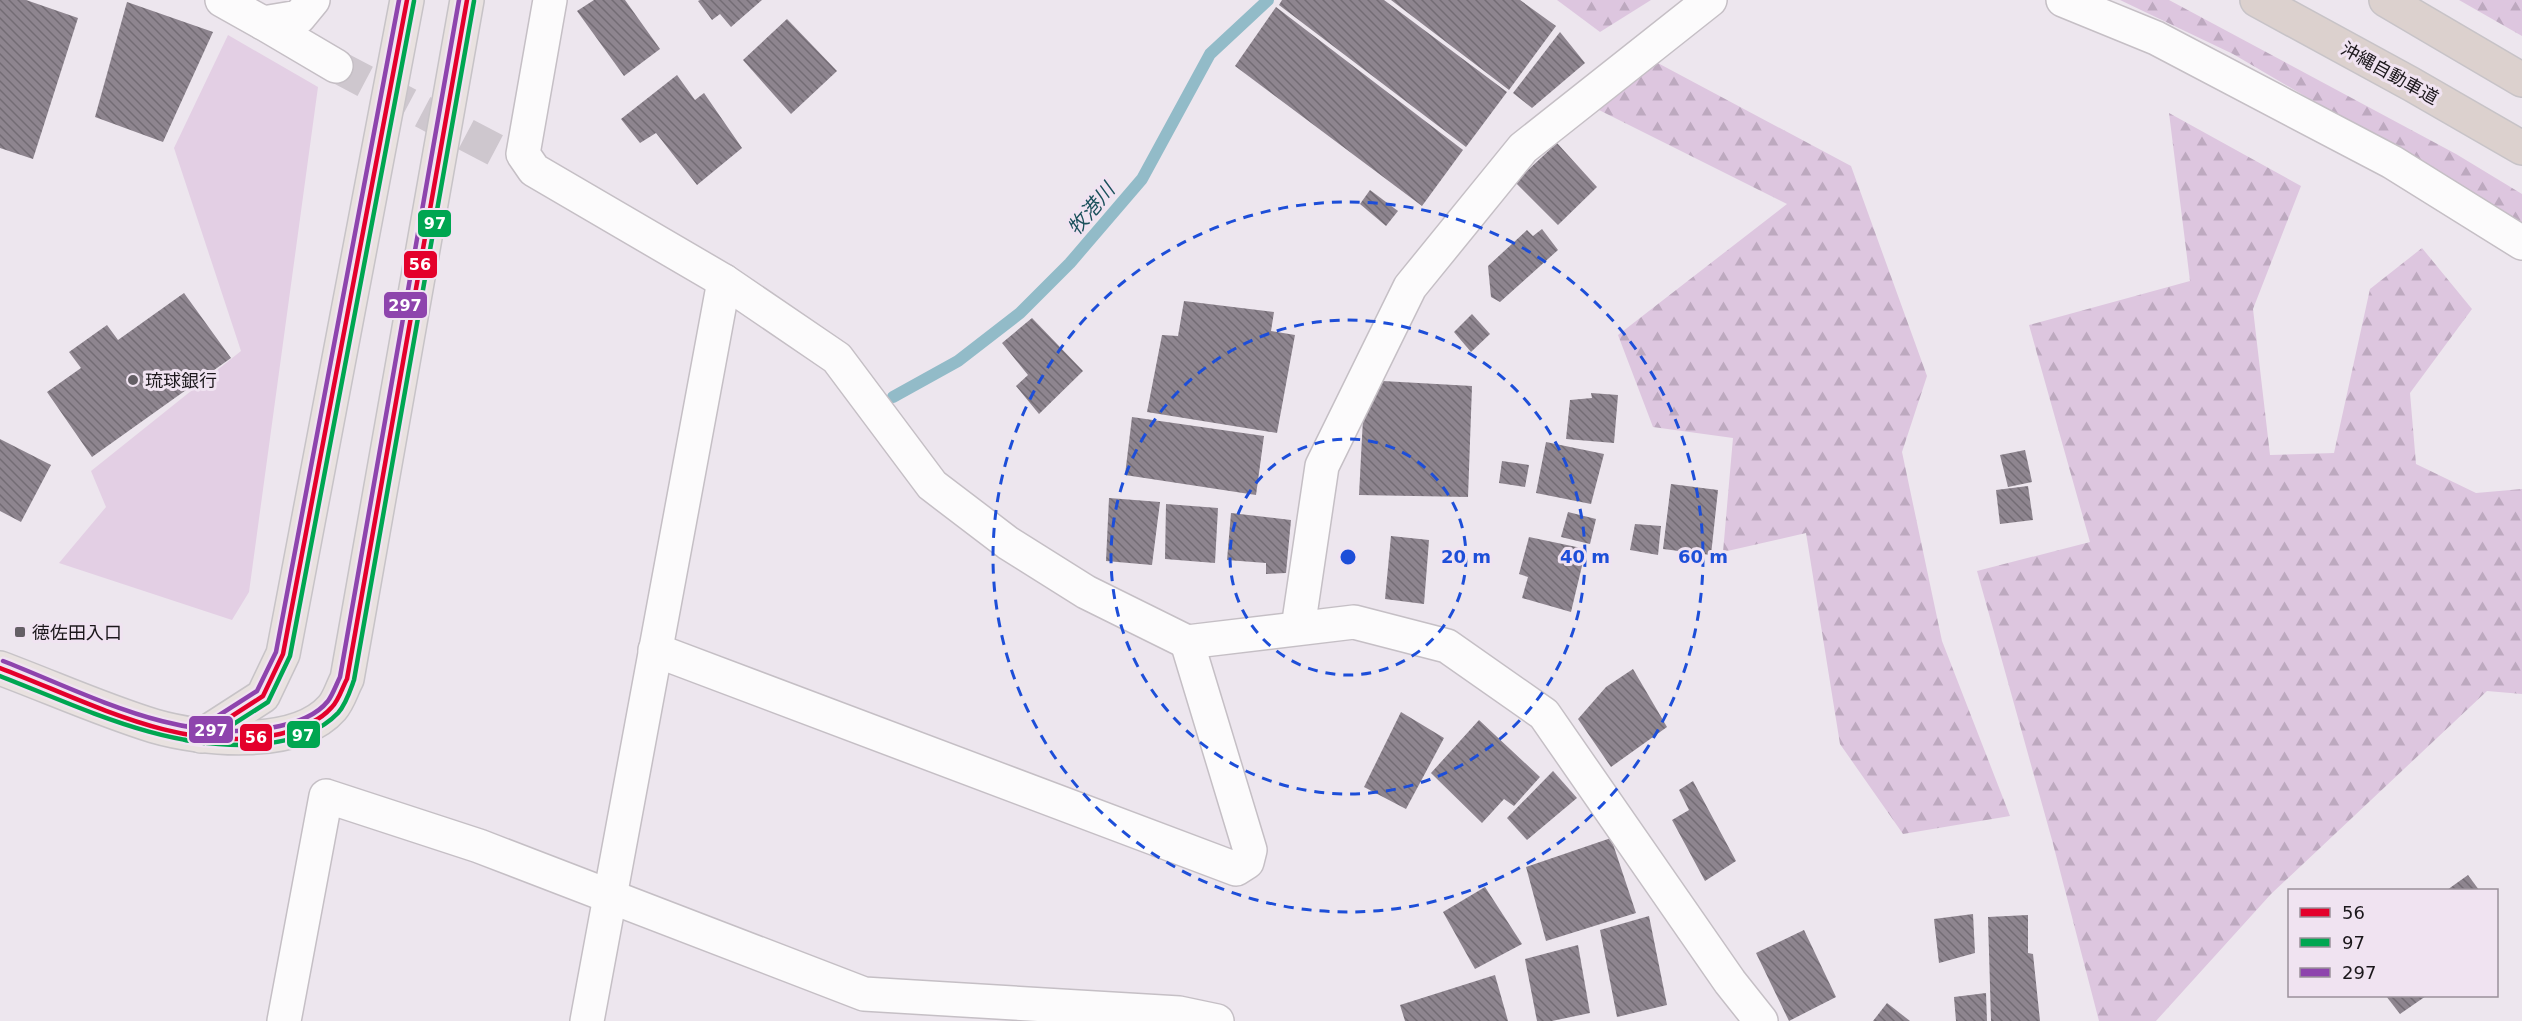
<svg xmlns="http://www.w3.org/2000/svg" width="2522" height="1021" font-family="'DejaVu Sans','Noto Sans JP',sans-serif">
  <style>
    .grass { fill: #e3cfe4 }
    .forest { fill: url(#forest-firs) }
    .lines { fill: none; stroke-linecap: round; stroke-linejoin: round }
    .stream { stroke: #92bbc8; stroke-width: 12 }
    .building { fill: url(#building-back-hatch) }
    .minor-tunnel { stroke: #cec7ce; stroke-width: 33; stroke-dasharray: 33 16; stroke-linecap: butt }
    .minor-casing { stroke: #c5bfc5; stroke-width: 36 }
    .major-casing { stroke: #c7c3c7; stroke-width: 36 }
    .highway-casing { stroke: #c7c3c7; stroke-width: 36 }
    .minor { stroke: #fcfbfc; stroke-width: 33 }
    .major { stroke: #e9e2e0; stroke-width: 33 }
    .highway { stroke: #dcd1ce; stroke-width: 33 }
    .bus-1-casing { stroke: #f0e3f1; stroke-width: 9 }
    .bus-2-casing { stroke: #f0e3f1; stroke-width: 9 }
    .bus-3-casing { stroke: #f0e3f1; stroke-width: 9 }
    .bus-1 { stroke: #e4002b; stroke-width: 4.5 }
    .bus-2 { stroke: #00a651; stroke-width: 4.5 }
    .bus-3 { stroke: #8e44ad; stroke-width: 4.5 }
    .ring { fill: none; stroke: #1d4ed8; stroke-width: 3; stroke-dasharray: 10 8 }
    .poi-dot { fill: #645f65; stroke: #f0e3f1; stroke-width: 2 }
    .labels { text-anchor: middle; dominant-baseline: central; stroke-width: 6; stroke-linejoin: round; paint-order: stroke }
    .street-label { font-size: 18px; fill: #1b171b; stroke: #f0e3f1 }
    .poi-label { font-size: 18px; fill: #1b171b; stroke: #f0e3f1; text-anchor: start }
    .water-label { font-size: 20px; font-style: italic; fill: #1a505b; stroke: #f0e3f1 }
    .centre { fill: #1d4ed8; stroke: #f0e3f1; stroke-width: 3 }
    .ring-label { font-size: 18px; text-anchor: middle; font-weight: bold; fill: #1d4ed8; stroke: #f0e3f1; stroke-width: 6; stroke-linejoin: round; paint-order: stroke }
    .line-badge { stroke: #f0e3f1; stroke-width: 2 }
    .badge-label { font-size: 16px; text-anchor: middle; font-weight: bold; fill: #fff }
  </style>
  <defs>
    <pattern id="forest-firs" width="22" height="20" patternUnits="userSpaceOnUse" patternTransform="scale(1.5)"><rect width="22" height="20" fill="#ddc6df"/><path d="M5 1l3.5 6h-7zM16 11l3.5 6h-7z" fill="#bda9bf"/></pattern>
    <pattern id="building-back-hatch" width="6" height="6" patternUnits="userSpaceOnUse" patternTransform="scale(1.5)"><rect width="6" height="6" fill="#8e858f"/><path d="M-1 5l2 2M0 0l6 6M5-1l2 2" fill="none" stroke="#736c74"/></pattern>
  </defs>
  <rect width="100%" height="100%" fill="#ede6ee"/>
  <polygon class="grass" points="228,35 318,87 249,592 232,620 59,563 106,507 91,471 241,351 174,148"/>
  <g class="forest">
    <polygon points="1557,0 1651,0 1600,32"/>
    <polygon points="2120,0 2169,0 2456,154 2522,194 2522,223 2233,54"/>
    <polygon points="2459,0 2522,0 2522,36"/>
    <polygon points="1654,61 1851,166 1927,376 1902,452 1942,641 2010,816 1903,834 1840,744 1806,533 1723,552 1733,438 1653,427 1618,335 1787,204 1587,104"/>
    <polygon points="2169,113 2301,186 2253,309 2270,455 2334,453 2370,289 2422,248 2472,309 2410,393 2416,464 2476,493 2522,489 2522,694 2487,691 2271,894 2156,1021 2099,1021 2052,840 1977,571 2090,542 2029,325 2190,281"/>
  </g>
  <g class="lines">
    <polyline class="stream" points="893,397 958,361 1020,313 1070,263 1142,179 1210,54 1268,0"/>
  </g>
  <g class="building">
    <polygon points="0,0 26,0 78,18 33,159 0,148"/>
    <polygon points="594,0 625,0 660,49 624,76 577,11"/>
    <polygon points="700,0 762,0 731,27 720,14 712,20 698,1"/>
    <polygon points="1282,0 1384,0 1507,92 1466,147 1279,5"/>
    <polygon points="1391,0 1520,0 1556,26 1509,90"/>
    <polygon points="127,2 213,32 163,142 95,117"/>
    <polygon points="1276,7 1463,150 1422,206 1235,66"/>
    <polygon points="787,19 837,71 791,114 743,60"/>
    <polygon points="1560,32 1585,63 1532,108 1513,93"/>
    <polygon points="677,75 695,100 704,93 742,148 697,185 656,133 640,143 621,119"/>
    <polygon points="1557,143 1597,187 1558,225 1515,182"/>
    <polygon points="1370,190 1398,211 1386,226 1360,204"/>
    <polygon points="1542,229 1558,250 1500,302 1491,297 1488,266 1527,230 1533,236"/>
    <polygon points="184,293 231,358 92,457 47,392 81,368 69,352 107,325 118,340"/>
    <polygon points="1184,301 1274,312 1271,331 1295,335 1277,433 1147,412 1162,335 1178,336"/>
    <polygon points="1472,314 1490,334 1471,352 1454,332"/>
    <polygon points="1032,318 1083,371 1039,414 1016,386 1028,375 1002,343"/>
    <polygon points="1365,380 1472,386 1468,497 1359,495"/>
    <polygon points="1591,393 1618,395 1614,443 1566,439 1570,400 1592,398"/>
    <polygon points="1132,417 1264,436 1256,495 1125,475"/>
    <polygon points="0,439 51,465 21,522 0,511"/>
    <polygon points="1546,442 1604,454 1591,504 1536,493"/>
    <polygon points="2025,450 2032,482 2008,487 2000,455"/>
    <polygon points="1502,461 1529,465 1525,487 1499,483"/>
    <polygon points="1671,484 1718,490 1711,555 1663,549"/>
    <polygon points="2028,486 2033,520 2000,524 1996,490"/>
    <polygon points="1109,498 1160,502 1152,565 1106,561"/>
    <polygon points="1166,504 1218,508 1215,563 1165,559"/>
    <polygon points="1568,512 1596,519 1590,544 1561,537"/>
    <polygon points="1231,513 1291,520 1286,573 1266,574 1266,563 1227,560"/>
    <polygon points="1635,524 1661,526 1658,555 1630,550"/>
    <polygon points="1391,536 1429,540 1424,604 1385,599"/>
    <polygon points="1529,537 1586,549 1571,612 1522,598 1528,577 1519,574"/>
    <polygon points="1633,669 1667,727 1611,767 1578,719 1606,687"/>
    <polygon points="1401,712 1444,738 1406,809 1364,787"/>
    <polygon points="1479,720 1540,777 1514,806 1504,799 1482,823 1431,773"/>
    <polygon points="1553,771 1577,798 1527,840 1507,818"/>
    <polygon points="1693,781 1736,861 1705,881 1672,820 1689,810 1679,790"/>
    <polygon points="1611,838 1636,913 1546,941 1526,867"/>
    <polygon points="2468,875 2479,890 2447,890"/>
    <polygon points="1485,887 1522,944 1475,969 1443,912"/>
    <polygon points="1973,914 1975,953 1939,963 1934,919"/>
    <polygon points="2028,915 2028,953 2033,954 2040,1021 1991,1021 1988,917"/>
    <polygon points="1649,916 1667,1005 1617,1017 1600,930"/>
    <polygon points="1804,930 1836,997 1789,1021 1756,953"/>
    <polygon points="1578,945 1590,1013 1552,1021 1537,1021 1525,959"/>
    <polygon points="1495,975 1508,1021 1405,1021 1400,1005"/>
    <polygon points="1986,993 1987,1021 1956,1021 1954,997"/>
    <polygon points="2386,996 2426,996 2400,1014"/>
    <polygon points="1887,1003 1910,1021 1873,1021"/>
  </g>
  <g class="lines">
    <polyline class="minor-tunnel" points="336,66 501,153"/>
    <defs>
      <g id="minor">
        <polyline points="222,0 263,23 299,17 313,0"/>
        <polyline points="550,0 523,154 534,170 724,281 837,358 932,485 1008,543 1086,592 1187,642 1354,622 1447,646 1544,714 1730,982 1761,1021"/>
        <polyline points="2063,0 2156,38 2392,162 2522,243"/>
        <polyline points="263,23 336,66"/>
        <polyline points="1298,628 1322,466 1410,287 1523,148 1710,0"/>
        <polyline points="655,650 1236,869 1247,862 1250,850 1187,642"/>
        <polyline points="284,1021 326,796 479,846 864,994 1179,1013 1217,1021"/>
        <polyline points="587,1021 724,281"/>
      </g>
      <g id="major">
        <path d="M0 668C51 687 102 710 154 726 202 740 296 749 332 708 339 700 342 688 347 679L467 0"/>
        <polyline points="201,736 263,696 283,654 407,0"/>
      </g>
      <g id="highway">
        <polyline points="2257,0 2411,84 2522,148"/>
        <polyline points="2386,0 2522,80"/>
      </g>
    </defs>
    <use href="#minor" class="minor-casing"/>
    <use href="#major" class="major-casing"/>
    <use href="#highway" class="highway-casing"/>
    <use href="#minor" class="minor"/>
    <use href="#major" class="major"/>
    <use href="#highway" class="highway"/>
    <defs>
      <g id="bus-1">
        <path d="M0 668C87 701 185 756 280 734 300 729 319 722 332 707 339 700 342 688 347 679L467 0"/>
        <polyline points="201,736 263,696 283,654 407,0"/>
      </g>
      <g id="bus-2">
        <path d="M0 676C85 709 169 752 263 744 290 741 319 733 338 713 346 704 350 691 354 680L474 1"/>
        <polyline points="185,740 204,743 268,702 290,656 414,1"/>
      </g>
      <g id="bus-3">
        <path d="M3 661C88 694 185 748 280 726 297 722 316 716 328 701 333 694 336 685 340 677L459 0"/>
        <polyline points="187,726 199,728 257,691 276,652 399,0"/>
      </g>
    </defs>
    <use href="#bus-1" class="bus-1-casing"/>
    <use href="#bus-2" class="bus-2-casing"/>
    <use href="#bus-3" class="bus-3-casing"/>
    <use href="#bus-1" class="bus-1"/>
    <use href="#bus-2" class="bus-2"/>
    <use href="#bus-3" class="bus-3"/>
  </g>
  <g class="ring">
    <circle cx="1348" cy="557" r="118"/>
    <circle cx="1348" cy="557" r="237"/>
    <circle cx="1348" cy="557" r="355"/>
  </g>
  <g class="poi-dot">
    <circle cx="133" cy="380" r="6"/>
    <rect x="14" y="626" width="12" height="12" rx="3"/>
  </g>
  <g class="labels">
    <g class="street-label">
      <text transform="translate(2390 73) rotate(29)">沖縄自動車道</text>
    </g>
    <g class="poi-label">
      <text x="145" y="380">琉球銀行</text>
      <text x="32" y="632">徳佐田入口</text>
    </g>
    <g class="water-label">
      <text transform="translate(1091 209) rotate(-50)">牧港川</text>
    </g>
  </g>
  <circle cx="1348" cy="557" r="9" class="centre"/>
  <g class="ring-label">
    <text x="1466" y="563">20 m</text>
    <text x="1585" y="563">40 m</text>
    <text x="1703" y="563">60 m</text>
  </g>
  <g class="line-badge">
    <rect x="417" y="209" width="35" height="29" rx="6" fill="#00a651"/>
    <rect x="403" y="250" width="35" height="29" rx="6" fill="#e4002b"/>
    <rect x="383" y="291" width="45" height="28" rx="6" fill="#8e44ad"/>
    <rect x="188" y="715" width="46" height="29" rx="6" fill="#8e44ad"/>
    <rect x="286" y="720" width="35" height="29" rx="6" fill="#00a651"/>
    <rect x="239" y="723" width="34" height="29" rx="6" fill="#e4002b"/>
  </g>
  <g class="badge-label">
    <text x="435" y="229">97</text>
    <text x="420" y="270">56</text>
    <text x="405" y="311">297</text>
    <text x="211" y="736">297</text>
    <text x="303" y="741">97</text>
    <text x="256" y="743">56</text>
  </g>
  <rect x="2288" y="889" width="210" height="108" fill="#f0e3f1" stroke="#9b919b" stroke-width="1.5"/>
  <rect x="2300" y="908" width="30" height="9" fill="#e4002b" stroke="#9b919b" stroke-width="1.5"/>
  <text x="2342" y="919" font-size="18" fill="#1b171b">56</text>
  <rect x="2300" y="938" width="30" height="9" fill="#00a651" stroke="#9b919b" stroke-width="1.5"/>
  <text x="2342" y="949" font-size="18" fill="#1b171b">97</text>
  <rect x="2300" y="968" width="30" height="9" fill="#8e44ad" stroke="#9b919b" stroke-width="1.5"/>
  <text x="2342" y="979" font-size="18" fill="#1b171b">297</text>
</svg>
